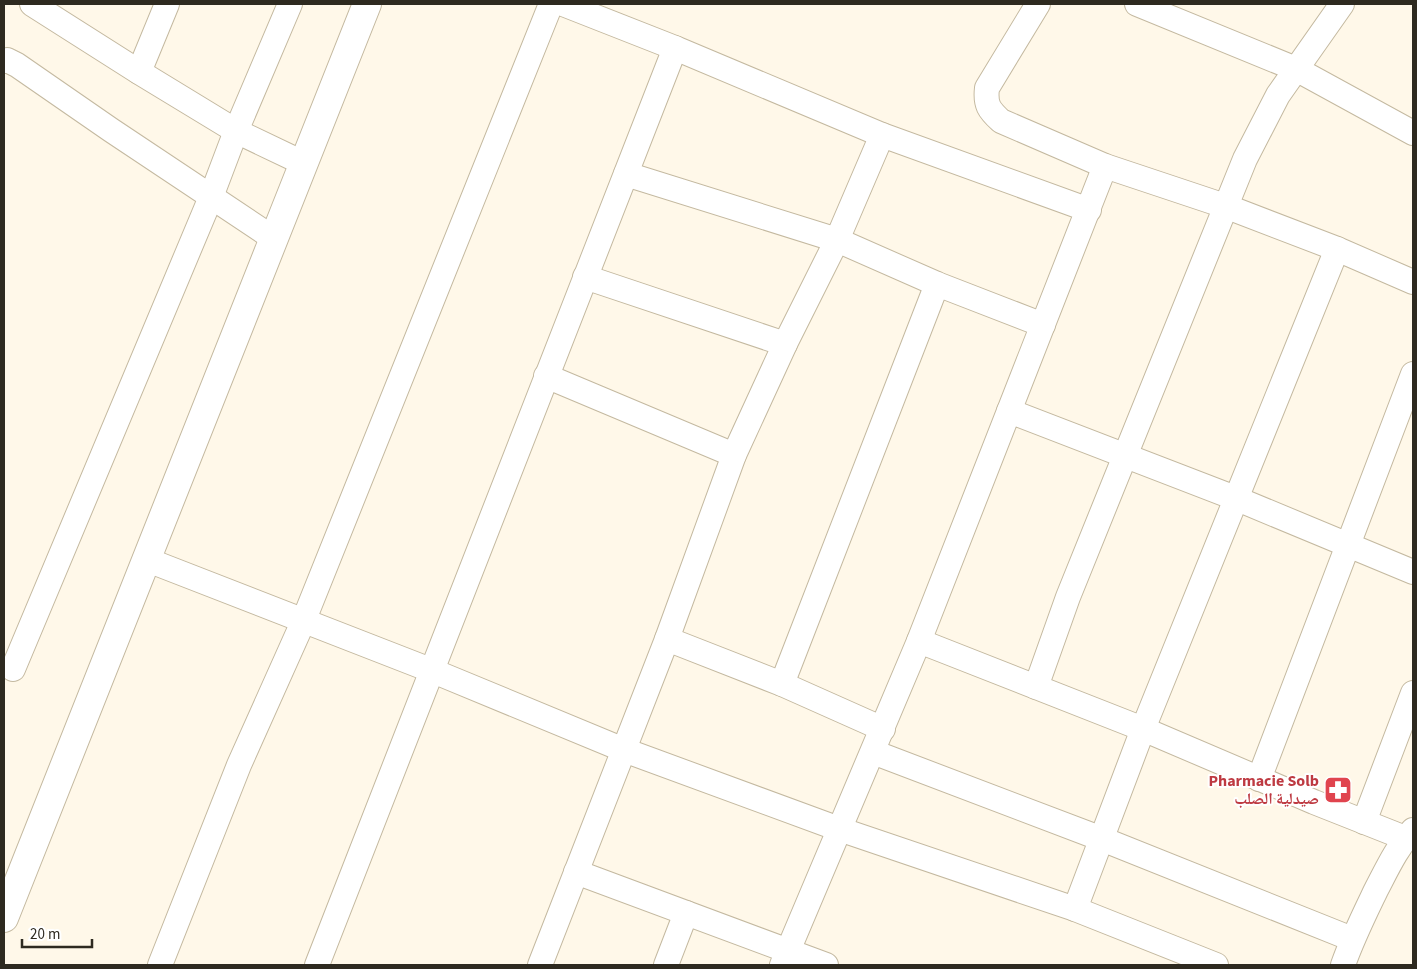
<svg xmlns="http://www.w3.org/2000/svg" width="1417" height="969" font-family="'Source Sans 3','Noto Naskh Arabic',sans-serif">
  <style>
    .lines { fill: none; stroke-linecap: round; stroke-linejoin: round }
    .minor-casing { stroke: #c4b9a0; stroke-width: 26 }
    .tertiary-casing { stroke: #c4b9a0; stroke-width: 30 }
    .minor { stroke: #fff; stroke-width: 24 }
    .tertiary { stroke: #fff; stroke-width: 28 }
    .labels { text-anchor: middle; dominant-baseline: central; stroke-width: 4; stroke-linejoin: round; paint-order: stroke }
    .health-label { font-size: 16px; font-weight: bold; fill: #be3a42; stroke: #fff; text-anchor: end }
  </style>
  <rect width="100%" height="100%" fill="#fff8e9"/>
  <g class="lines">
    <defs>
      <g id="minor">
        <polyline points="32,4 139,72 236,131 303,163"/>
        <polyline points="563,4 675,48 882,135 1089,210"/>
        <path d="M1038 4 987 88C985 105 989 110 1001 121L1105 166 1225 206 1337 249 1413 282"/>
        <polyline points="1137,4 1296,69 1413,133"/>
        <polyline points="4,61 7,60 17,65 111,130 273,238"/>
        <polyline points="139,72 167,4"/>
        <polyline points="626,174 837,240 937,284 1043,325"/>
        <polyline points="585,277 785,344"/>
        <polyline points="546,376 734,455"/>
        <polyline points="1009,411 1235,498 1413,572"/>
        <polyline points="145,559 433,671 624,750 839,829 1075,909 1216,965"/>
        <polyline points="667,639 782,684 883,729"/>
        <polyline points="919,641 1143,729 1314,802 1405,838"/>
        <polyline points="13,669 211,197 236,131 290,4"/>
        <polyline points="782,684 937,284"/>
        <polyline points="1036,687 1068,597 1245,159 1278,95 1342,4"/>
        <polyline points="873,752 1102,839 1352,939"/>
        <polyline points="1259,779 1413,374"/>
        <polyline points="1364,822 1413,693"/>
        <polyline points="576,872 826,965"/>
        <polyline points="1075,909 1143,729 1337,249"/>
        <polyline points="160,965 239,765 303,622 551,4"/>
        <polyline points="317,965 675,48"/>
        <polyline points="540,965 667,639 734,455 785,344 837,240 882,135"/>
        <polyline points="666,965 686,913"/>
        <polyline points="782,965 919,641 1105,166"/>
        <path d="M1343 965C1352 939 1364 915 1376 890 1387 869 1397 847 1413 830"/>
      </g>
      <polyline id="tertiary" points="4,918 367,4"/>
    </defs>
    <use href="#minor" class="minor-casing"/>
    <use href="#tertiary" class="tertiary-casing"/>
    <use href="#minor" class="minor"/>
    <use href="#tertiary" class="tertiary"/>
  </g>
  <defs>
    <symbol id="pharmacy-square" viewBox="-11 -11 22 22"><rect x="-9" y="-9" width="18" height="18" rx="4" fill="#e0444e" stroke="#fff"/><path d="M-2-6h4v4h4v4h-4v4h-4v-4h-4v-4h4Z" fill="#fff"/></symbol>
  </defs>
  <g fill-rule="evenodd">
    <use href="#pharmacy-square" x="1322" y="774" width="32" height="32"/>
  </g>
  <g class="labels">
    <g class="health-label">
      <text x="1319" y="781">Pharmacie Solb<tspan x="1319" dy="18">صيدلية الصلب</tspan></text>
    </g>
  </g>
  <rect width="1417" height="969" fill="none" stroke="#2e2a20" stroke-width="10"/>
  <path d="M22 939v8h70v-8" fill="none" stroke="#2e2a20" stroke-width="2.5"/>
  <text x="30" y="939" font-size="15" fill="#2e2a20" stroke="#ffffff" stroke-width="4" paint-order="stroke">20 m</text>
</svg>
